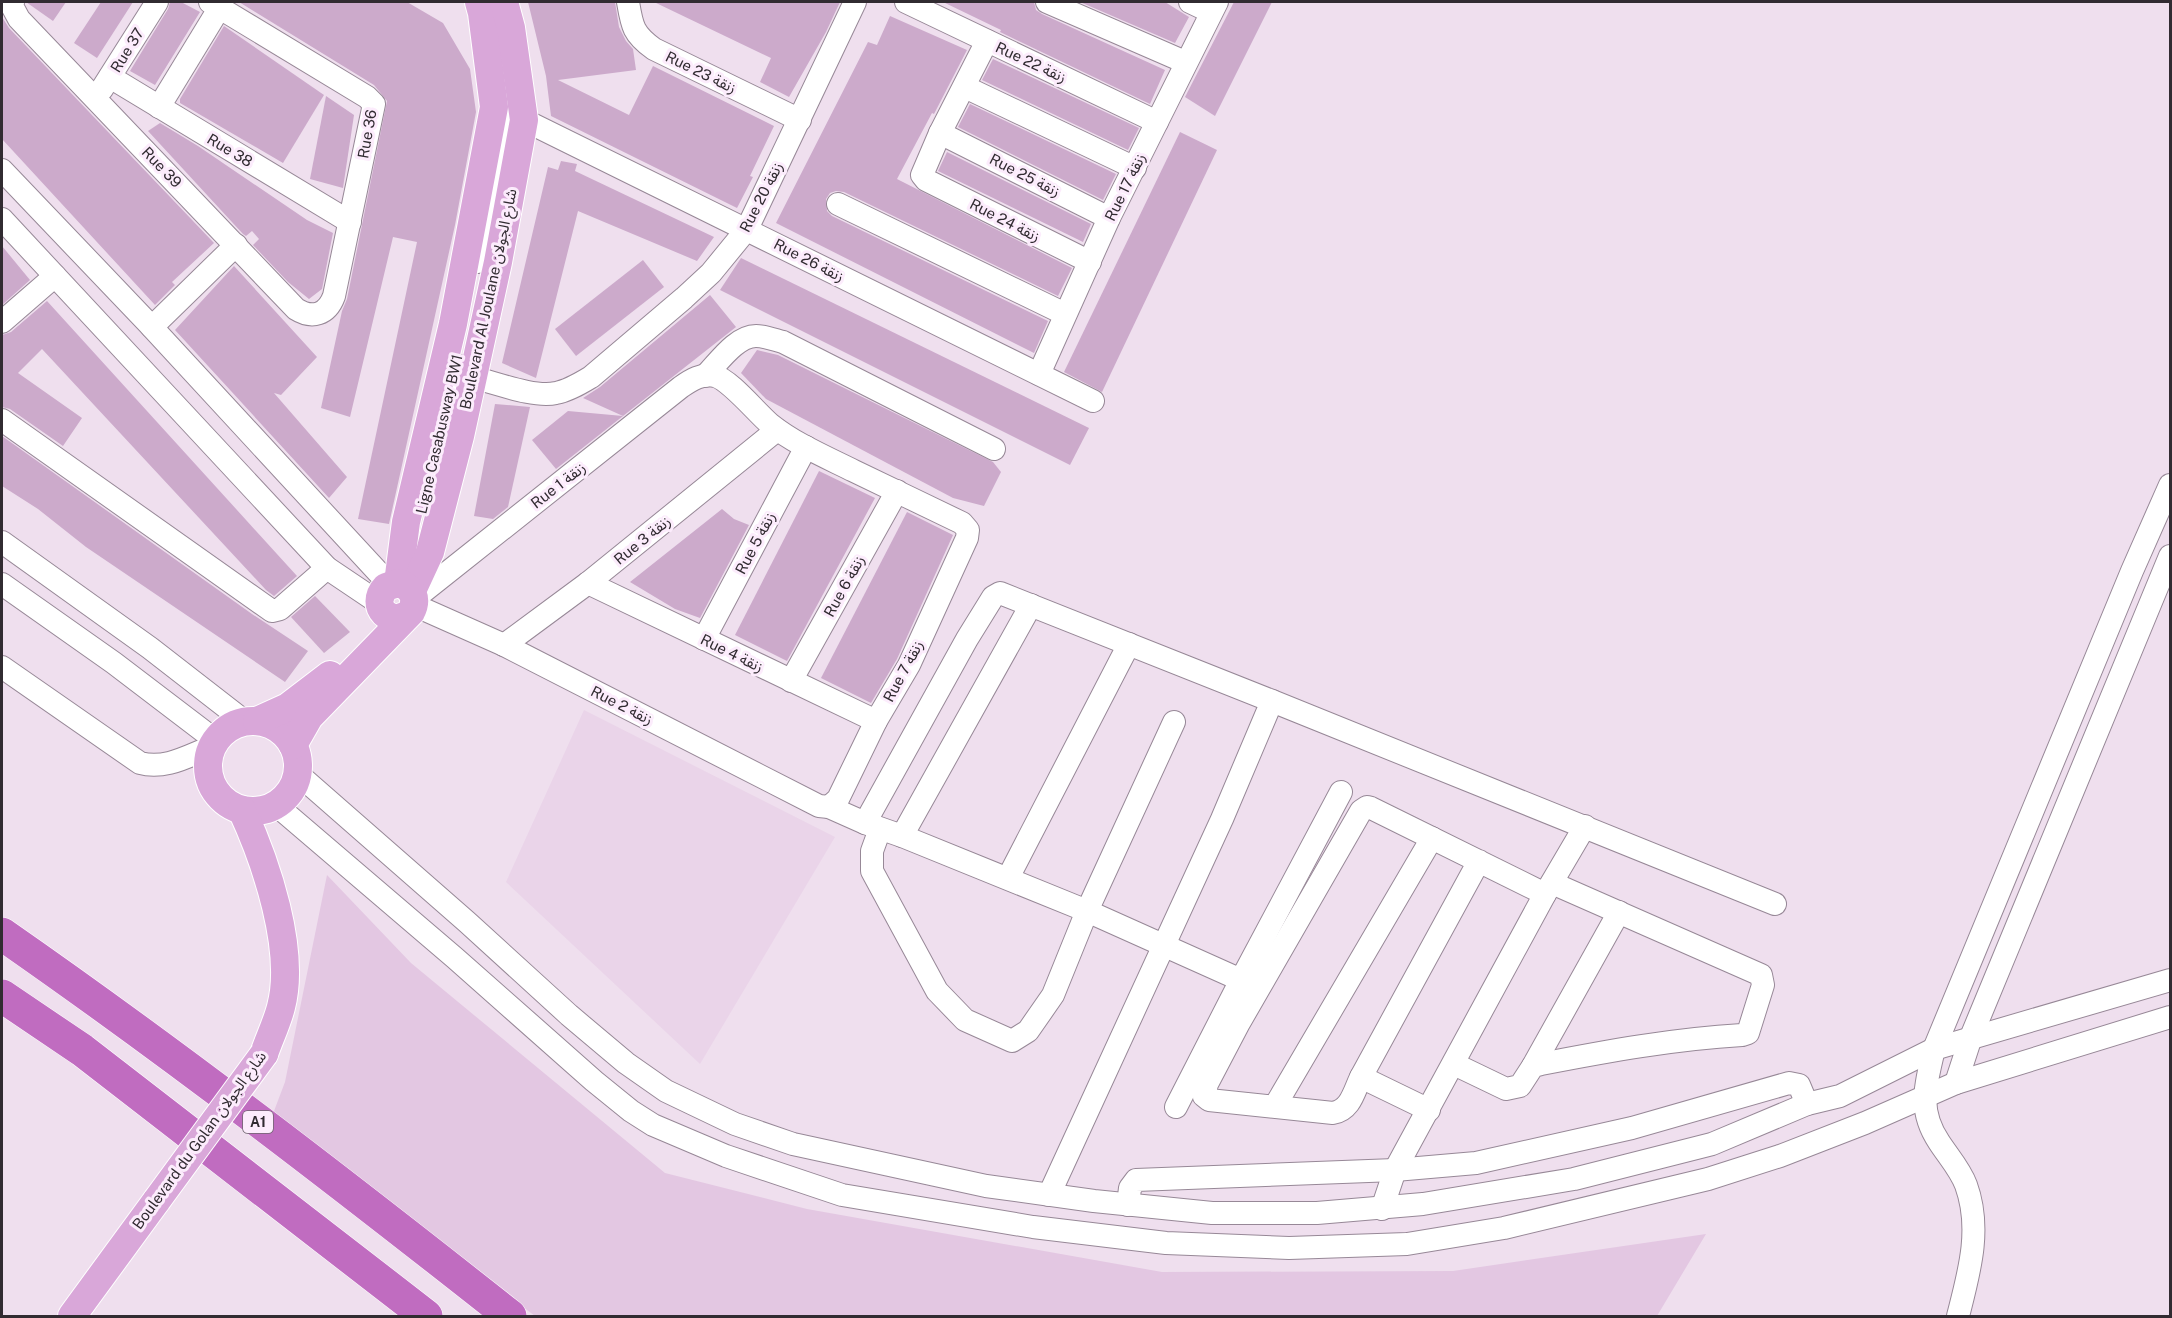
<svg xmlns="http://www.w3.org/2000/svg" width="2172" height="1318" font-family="'Public Sans','Noto Sans Arabic',sans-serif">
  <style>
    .built { fill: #ead4e9 }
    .green { fill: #e3c7e2 }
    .building { fill: #ccaacb }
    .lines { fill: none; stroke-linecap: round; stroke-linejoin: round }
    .minor-casing { stroke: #978897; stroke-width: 24 }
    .major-casing { stroke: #fff; stroke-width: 30 }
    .highway-casing { stroke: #fff; stroke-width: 34 }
    .minor { stroke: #fff; stroke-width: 22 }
    .major { stroke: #d9a7d9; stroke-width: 28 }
    .highway { stroke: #c06cc0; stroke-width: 33 }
    .major-bridge-casing { stroke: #fff; stroke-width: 30; stroke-linecap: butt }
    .major-bridge { stroke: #d9a7d9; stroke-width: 28 }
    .labels { text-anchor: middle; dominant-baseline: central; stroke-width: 6; stroke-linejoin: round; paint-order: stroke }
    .shield { fill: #fcecfc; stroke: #6e656e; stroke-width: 1.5 }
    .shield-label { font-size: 14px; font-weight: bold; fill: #312b31 }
    .street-label { font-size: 15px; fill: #312b31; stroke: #fcecfc }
  </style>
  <rect width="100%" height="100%" fill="#efdfee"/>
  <polygon class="built" points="584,710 835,837 700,1064 506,882"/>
  <polygon class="green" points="327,875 411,963 665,1173 807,1209 1162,1272 1453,1271 1706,1234 1657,1316 535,1316 271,1119 285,1082"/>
  <g class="building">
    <polygon points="26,2 66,2 53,21"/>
    <polygon points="101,2 133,2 97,58 74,43"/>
    <polygon points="170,2 181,2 200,12 155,85 130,71 168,9"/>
    <polygon points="239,2 407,2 443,23 470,69 476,112 455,225 389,524 358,519 417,242 393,237 350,417 321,408 342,311 347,299 387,101 374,85"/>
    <polygon points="528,2 615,2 619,27 626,41 633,49 636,70 558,80 629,115 653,66 774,126 750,176 753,177 737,208 551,116 546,76"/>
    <polygon points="654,2 840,2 826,32 789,97 760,82 771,58"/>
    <polygon points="943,2 1034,2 1036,10 1042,14 1165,70 1150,104 1000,32 1001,30"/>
    <polygon points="1080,2 1165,2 1189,17 1175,43"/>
    <polygon points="1234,2 1272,2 1215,116 1185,97"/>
    <polygon points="890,16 967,50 934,114 932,113 897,179 1072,268 1058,296 844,192 836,191 830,193 826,199 827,211 832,216 1048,321 1034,353 776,223 868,42 877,45"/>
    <polygon points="2,17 9,28 214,243 172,282 175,285 155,305 2,139"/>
    <polygon points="224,26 324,95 283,163 180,103 180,99"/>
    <polygon points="993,59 1139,128 1128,150 982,80"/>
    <polygon points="326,96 354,115 343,188 310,179"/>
    <polygon points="970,104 1116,174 1103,200 958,127"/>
    <polygon points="160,123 198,146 307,220 333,233 322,289 309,299 288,282 253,245 259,239 252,231 246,236 243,234 148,131"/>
    <polygon points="1180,132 1217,150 1102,392 1064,372"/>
    <polygon points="947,152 1091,224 1083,242 938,171"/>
    <polygon points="561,161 577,164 575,171 714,237 697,261 578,211 536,378 502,363 548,167 558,170"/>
    <polygon points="2,246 30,280 2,305"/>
    <polygon points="741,258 1089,428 1070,465 720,290"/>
    <polygon points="643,260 664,287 576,356 555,329"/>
    <polygon points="234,266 317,357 281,395 274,393 347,477 329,498 175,330"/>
    <polygon points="710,295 736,327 623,416 583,398 600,387"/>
    <polygon points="47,301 297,576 274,596 266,590 42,349 18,373 82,418 63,446 10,409 2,407 2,335 11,332"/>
    <polygon points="757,350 778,355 993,462 1001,472 984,506 953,498 766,399 741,373"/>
    <polygon points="495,404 530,407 508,507 493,519 474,516"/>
    <polygon points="568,411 623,416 556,469 532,440"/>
    <polygon points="2,436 252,614 308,651 285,682 86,547 38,509 2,486"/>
    <polygon points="819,471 875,498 787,661 735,635"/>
    <polygon points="722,509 734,519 749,525 700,618 675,609 630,582"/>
    <polygon points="907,512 953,535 897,659 871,703 821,678"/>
    <polygon points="315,596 350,632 324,653 291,617"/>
  </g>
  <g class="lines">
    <defs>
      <g id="minor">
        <path d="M13 2 12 6 19 19 296 309C312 319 327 315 334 296L374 104 367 97 210 2"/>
        <path d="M628 2C632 26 633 34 654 49L800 120"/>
        <polyline points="906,2 1157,122"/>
        <polyline points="1047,2 1185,62"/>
        <polyline points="1190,2 1211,12"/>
        <polyline points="987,41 940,133 922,175 926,180 1090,262"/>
        <polyline points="110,77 350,222"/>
        <polyline points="965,87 1135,168"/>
        <polyline points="102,89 157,2"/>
        <polyline points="159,107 220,7"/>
        <polyline points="524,120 1093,401"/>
        <polyline points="940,133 1109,218"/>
        <polyline points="2,170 148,323 390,585"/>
        <polyline points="838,204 1065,314"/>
        <polyline points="2,219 327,568 379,603"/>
        <polyline points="478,262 497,178 509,113 504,80"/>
        <polyline points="2,322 55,276"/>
        <polyline points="152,327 236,245"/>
        <polyline points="1039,374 1109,218 1217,2"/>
        <path d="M705 376C718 363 736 336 756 336 765 336 775 340 783 342L994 449"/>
        <path d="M471 377C494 382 533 398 556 393 568 391 581 383 591 377L684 298 711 273 747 229 855 2"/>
        <polyline points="2,420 272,611 280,609 327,568"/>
        <polyline points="438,468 461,366"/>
        <polyline points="2,542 150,648 244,721"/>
        <polyline points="588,583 876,721"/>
        <polyline points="2,584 114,663 215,740"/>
        <path d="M414 599 681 387C691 380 702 373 715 376 730 380 756 412 770 424 795 444 826 457 854 471 890 488 926 506 962 523L968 530 967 538 909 665 876 721 838 799 829 807"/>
        <polyline points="414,605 504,645 819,806 829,807 865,823 902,836 1087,911 1241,980 1341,792"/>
        <polyline points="704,639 806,447"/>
        <polyline points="504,645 588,583 777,430"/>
        <path d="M2 667 140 763C165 770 188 756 211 747"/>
        <polyline points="791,681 897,491"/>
        <polyline points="1272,701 1775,904"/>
        <polyline points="298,774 467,922 569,1015 626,1063 666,1091 735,1124 793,1144 986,1186 1094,1201 1212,1213 1317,1213 1423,1204 1574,1179 1712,1144 1807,1104 1840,1096 1934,1049 2170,980"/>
        <polyline points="276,805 455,958 594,1081 631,1111 653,1125 726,1156 842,1195 1033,1227 1166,1243 1289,1248 1407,1244 1504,1228 1708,1179 1780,1156 1865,1123 1956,1083 2170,1017"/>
        <polyline points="865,823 967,639 993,597 1000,593 1272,701 1222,819 1049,1195"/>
        <polyline points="880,829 872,851 872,871 937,991 965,1020 1012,1041 1028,1031 1053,995 1087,911 1174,722"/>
        <polyline points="902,836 1031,605"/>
        <path d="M1479 861 1361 1077C1354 1091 1351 1110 1333 1113L1209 1100 1204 1096 1207 1084 1239 1023 1361 811 1367 807 1371 808 1545 894"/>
        <polyline points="1008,878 1129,644"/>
        <path d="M1454 1064 1506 1089 1520 1086 1533 1066 1541 1064C1608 1051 1674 1039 1742 1035L1748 1033 1763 985 1761 975 1552 883"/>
        <polyline points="1533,1066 1619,912"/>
        <polyline points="1361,1077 1429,1110"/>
        <polyline points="1956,1083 1971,1037 2170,556"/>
        <polyline points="1275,1106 1432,838"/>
        <polyline points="1176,1107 1241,980"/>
        <polyline points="1128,1205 1130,1188 1136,1180 1395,1170 1476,1163 1632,1128 1789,1083 1799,1085 1807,1104"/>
        <polyline points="1382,1209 1395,1170 1545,894 1585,826"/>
        <path d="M1958 1316C1969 1273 1982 1229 1966 1185 1960 1169 1948 1156 1939 1142 1917 1109 1926 1084 1934 1049L2132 571 2170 485"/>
      </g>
      <g id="major">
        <polyline points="398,583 406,522 453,324 494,107 482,13 479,2"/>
        <polyline points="412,591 430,552 460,436 498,262 524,120 511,28 504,2"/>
        <circle cx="253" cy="766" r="45"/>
        <polyline points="257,721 288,707 330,675"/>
        <path d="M293 745 309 717 411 612C418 599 413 587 398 583L386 587C368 606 391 629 411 612"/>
        <path d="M242 810C266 862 296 950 281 1007 277 1023 269 1039 264 1054"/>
        <polyline points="72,1316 157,1200"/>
      </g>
      <g id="highway">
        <path d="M2 934C176 1055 344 1185 510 1316"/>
        <polyline points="2,996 82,1050 426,1316"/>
      </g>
    </defs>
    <use href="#minor" class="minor-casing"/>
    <use href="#major" class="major-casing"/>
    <use href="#highway" class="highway-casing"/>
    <use href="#minor" class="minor"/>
    <use href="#major" class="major"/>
    <use href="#highway" class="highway"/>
    <defs>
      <polyline id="major-bridge" points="157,1200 264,1054"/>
    </defs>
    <use href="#major-bridge" class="major-bridge-casing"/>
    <use href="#major-bridge" class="major-bridge"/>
  </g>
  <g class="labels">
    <rect class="shield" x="243" y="1111" width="30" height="22" rx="4.5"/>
    <g class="shield-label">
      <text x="258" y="1122">A1</text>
    </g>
    <g class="street-label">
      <text transform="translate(127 50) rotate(-58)">Rue 37</text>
      <text transform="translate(1031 62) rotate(25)">Rue 22 زنقة</text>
      <text transform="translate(701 72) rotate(26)">Rue 23 زنقة</text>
      <text transform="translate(367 134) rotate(-80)">Rue 36</text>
      <text transform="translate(230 150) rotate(31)">Rue 38</text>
      <text transform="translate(162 167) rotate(46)">Rue 39</text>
      <text transform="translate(1025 175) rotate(27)">Rue 25 زنقة</text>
      <text transform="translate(1125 187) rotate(-64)">Rue 17 زنقة</text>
      <text transform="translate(761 197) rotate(-63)">Rue 20 زنقة</text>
      <text transform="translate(1005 220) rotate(27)">Rue 24 زنقة</text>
      <text transform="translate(809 260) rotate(27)">Rue 26 زنقة</text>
      <text transform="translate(488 299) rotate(-78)">Boulevard Al Joulane شارع الجولان</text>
      <text transform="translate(439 434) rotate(-77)">Ligne Casabusway BW1</text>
      <text transform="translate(558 485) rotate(-38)">Rue 1 زنقة</text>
      <text transform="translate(642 540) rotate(-39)">Rue 3 زنقة</text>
      <text transform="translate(755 543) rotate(-62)">Rue 5 زنقة</text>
      <text transform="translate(844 586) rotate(-61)">Rue 6 زنقة</text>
      <text transform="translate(732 653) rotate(26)">Rue 4 زنقة</text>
      <text transform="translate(903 671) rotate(-62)">Rue 7 زنقة</text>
      <text transform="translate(622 705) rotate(27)">Rue 2 زنقة</text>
      <text transform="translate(199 1140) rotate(-54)">Boulevard du Golan شارع الجولان</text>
    </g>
  </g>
  <rect width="2172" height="1318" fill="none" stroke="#312b31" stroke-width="6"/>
</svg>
